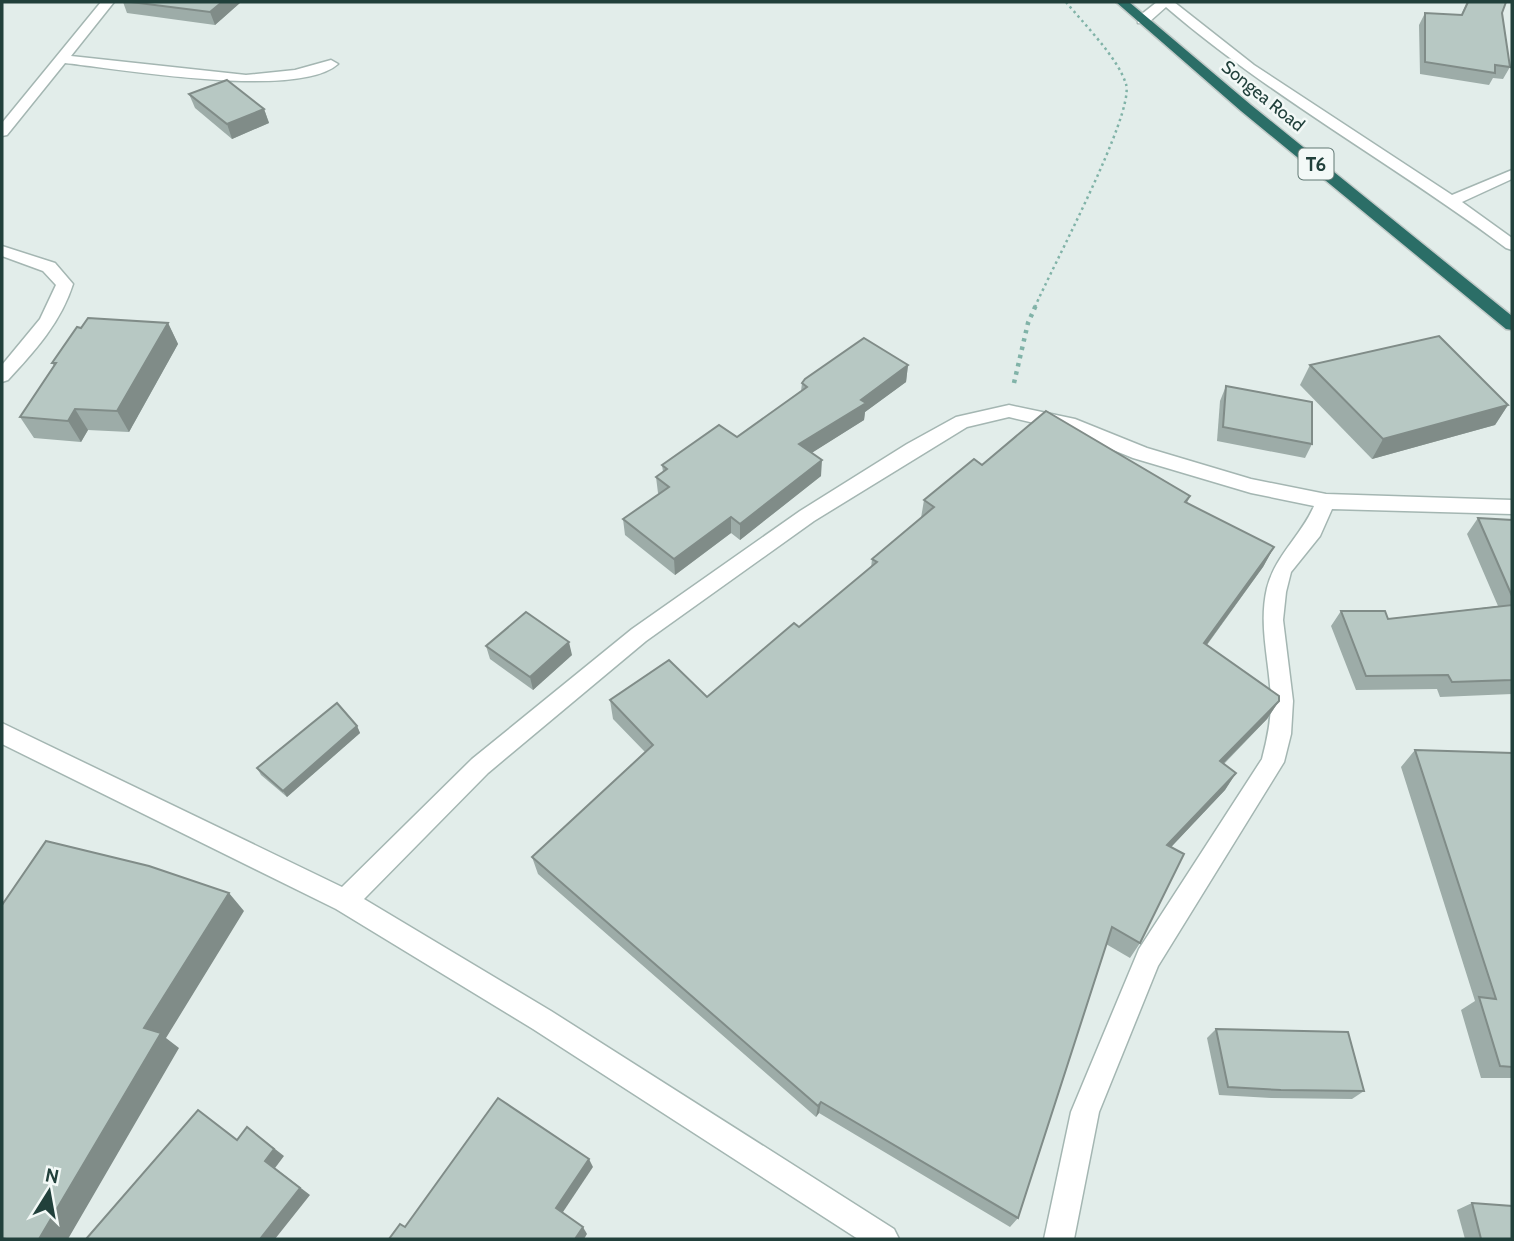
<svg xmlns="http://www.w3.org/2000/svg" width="1514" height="1241" font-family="Cabin,sans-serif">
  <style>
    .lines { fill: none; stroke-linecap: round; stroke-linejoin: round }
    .street-casing { stroke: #a4b6b2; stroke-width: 3 }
    .highway-casing { stroke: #c1cac8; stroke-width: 3 }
    .path-far1 { stroke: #81b3a8; stroke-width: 2.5; stroke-dasharray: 2.5 3.5; stroke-linecap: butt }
    .path { stroke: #81b3a8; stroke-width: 4.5; stroke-dasharray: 3.5 5; stroke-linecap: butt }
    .street { fill: #fff; fill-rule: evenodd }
    .highway { fill: #2b6e67; fill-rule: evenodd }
    .wall { fill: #9daca8 }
    .shaded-wall { fill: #808c88 }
    .building { fill: #b7c8c3; stroke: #808c88; stroke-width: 2 }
    .labels { text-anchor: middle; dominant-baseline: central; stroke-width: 5; stroke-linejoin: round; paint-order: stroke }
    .far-street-label { font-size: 18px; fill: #21403b; stroke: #f3f9f7 }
    .shield { fill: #f3f9f7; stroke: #607873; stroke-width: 2 }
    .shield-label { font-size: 19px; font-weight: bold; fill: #21403b }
  </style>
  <rect width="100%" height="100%" fill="#e2edea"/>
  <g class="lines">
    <defs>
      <g id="street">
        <path d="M101 2H114L71 56 246 75 295 70 331 60 338 64C298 100 120 69 65 63L7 135 2 136V123Z"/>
        <path d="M1157 2H1174L1254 65 1452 195 1512 170V179L1462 202 1512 238V250L1506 248C1395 165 1272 98 1166 7L1148 23H1138V17Z"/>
        <path d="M2 246 55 263 73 284C61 322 35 351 8 380L2 382V365L40 319 56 285 43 271 2 256Z"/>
        <path d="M1009 405 1075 419 1147 448 1251 479 1326 494 1512 500V514L1332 509 1320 536 1291 572 1286 592 1283 620 1293 701 1291 734 1284 762 1158 966 1099 1112 1074 1239H1044L1071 1112 1139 949 1262 759C1267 740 1271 721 1271 701 1270 663 1258 626 1267 588 1275 556 1301 536 1314 506L1251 493 1133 458 1064 430 1009 417 967 427 814 521 646 641 488 773 364 899 551 1011 894 1229 899 1239H858L533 1029 336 909 2 744V723L342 887 472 759 632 629 800 511 907 444 956 417Z"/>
      </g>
      <polygon id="highway" points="1116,2 1129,2 1251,105 1512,316 1512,330 1506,329 1241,111"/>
    </defs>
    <use href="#street" class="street-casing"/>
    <use href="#highway" class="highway-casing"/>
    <path class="path-far1" d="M1035 307C1051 269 1135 114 1126 84 1118 58 1084 24 1066 2"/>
    <polyline class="path" points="1014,383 1028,323 1036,305"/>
    <use href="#street" class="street"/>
    <use href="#highway" class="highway"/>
  </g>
  <g class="wall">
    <polygon points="123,2 241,2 215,25 127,13"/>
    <polygon points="1467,2 1506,2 1502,13 1510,67 1503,79 1493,78 1489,85 1420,74 1419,25 1425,13 1461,15"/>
    <polygon points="189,94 264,109 269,123 232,139 195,108"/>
    <polygon points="168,323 178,344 129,432 88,430 81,442 34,438 20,417 54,366 52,363"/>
    <polygon points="908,365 906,382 865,412 864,420 811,453 821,476 740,540 731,533 675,575 625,535 623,519 659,494 658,493 656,477 663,472 662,465 737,437 801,391 802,383"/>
    <polygon points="1310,365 1508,405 1495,425 1372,459 1300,385"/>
    <polygon points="1226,386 1312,444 1305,458 1217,441 1220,401"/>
    <polygon points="982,465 1190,496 1187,503 1274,547 1263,567 1207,645 1279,701 1267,719 1224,764 1236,773 1225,790 1171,847 1140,943 1130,958 1106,944 1018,1218 1010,1227 819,1113 816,1117 538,874 532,857 645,752 613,719 610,700 707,697 799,627 871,568 872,559 921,518 924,500"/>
    <polygon points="1478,518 1512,520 1512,694 1440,697 1437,689 1356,690 1331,626 1341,611 1388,619 1498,606 1467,534"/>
    <polygon points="486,646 572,655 533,690 490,659"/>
    <polygon points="357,726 360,733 287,797 261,775 257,768"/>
    <polygon points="1415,750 1512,753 1512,1078 1481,1078 1461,1010 1475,1001 1401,767"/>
    <polygon points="1216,1029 1364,1091 1352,1099 1271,1098 1219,1095 1207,1038"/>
    <polygon points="1472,1203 1512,1239 1465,1239 1457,1210"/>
  </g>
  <g class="shaded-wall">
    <polygon points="222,2 241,2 215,25 210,12"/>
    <polygon points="264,109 269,123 232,139 227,124"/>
    <polygon points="168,323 178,344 129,432 117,411"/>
    <polygon points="908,365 906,382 865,412 864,420 799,461 799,444"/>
    <polygon points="1508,405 1495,425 1372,459 1383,439"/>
    <polygon points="75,409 88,430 81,442 68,421"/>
    <polygon points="822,460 821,476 740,540 740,524"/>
    <polygon points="731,517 731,533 675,575 674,559"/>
    <polygon points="1274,547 1263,567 1194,662 1204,643"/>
    <polygon points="569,642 572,655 533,690 530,677"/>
    <polygon points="1279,701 1267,719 1209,778 1220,761"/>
    <polygon points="357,726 360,733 287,797 283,791"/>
    <polygon points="1236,773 1225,790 1157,862 1167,845"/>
    <polygon points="229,893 244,911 166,1038 179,1048 68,1239 39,1239 144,1028"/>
    <polygon points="821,1102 819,1113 816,1117 818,1106"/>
    <polygon points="247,1127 284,1156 275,1168 310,1195 275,1239 260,1239 265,1161"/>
    <polygon points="589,1159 593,1167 561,1215 556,1208"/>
    <polygon points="583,1227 587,1234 584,1239 575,1239"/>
  </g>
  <g class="building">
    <polygon points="131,2 222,2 210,12"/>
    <polygon points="1468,2 1506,2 1502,13 1510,67 1495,65 1495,73 1425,62 1425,13 1462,15"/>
    <polygon points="227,80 264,109 227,124 189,94"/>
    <polygon points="88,318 168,323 117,411 75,409 68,421 20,417 56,363 52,363 77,327 81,328"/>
    <polygon points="1439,336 1508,405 1383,439 1310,365"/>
    <polygon points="864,338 908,365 861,400 866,403 799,444 822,460 740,524 731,517 674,559 623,519 669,487 656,477 667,469 662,465 719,425 737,437 807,387 802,383 805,379"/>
    <polygon points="1226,386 1312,402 1312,444 1223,427"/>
    <polygon points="1046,411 1190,496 1185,502 1274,547 1204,643 1279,696 1279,701 1220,761 1236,773 1167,845 1184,854 1140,943 1112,927 1018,1218 821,1102 818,1106 532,857 653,745 610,700 669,660 707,697 794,623 799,627 877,562 872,559 934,507 924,500 974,459 982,465"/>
    <polygon points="1478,518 1512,520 1512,596"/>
    <polygon points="1512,605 1512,680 1452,682 1448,675 1366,676 1341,611 1385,611 1388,619"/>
    <polygon points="526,612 569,642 530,677 486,646"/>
    <polygon points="337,703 357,726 283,791 257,768"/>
    <polygon points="1415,750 1512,753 1512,1067 1500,1066 1479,997 1496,999"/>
    <polygon points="46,841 149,866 229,893 144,1028 161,1033 39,1239 6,1239 2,1238 2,905"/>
    <polygon points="1216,1029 1348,1032 1364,1091 1281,1090 1228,1087"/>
    <polygon points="498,1098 589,1159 556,1208 583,1227 575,1239 389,1239 400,1224 405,1227"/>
    <polygon points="198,1110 237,1140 247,1127 274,1149 265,1161 300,1188 260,1239 86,1239"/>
    <polygon points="1472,1203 1512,1206 1512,1239 1481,1239"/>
  </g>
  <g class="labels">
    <g class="far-street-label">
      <text transform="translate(1263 96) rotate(39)">Songea Road</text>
    </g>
    <rect class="shield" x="1298.5" y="148.5" width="35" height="31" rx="5"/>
    <g class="shield-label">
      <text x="1316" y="164">T6</text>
    </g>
  </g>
  <rect width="1514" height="1241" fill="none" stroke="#21403b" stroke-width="7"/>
  <g transform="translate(49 1192) rotate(11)" stroke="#f3f9f7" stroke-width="5" paint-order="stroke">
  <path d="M0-5L12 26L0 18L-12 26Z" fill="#21403b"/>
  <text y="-10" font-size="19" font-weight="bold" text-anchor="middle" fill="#21403b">N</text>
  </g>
</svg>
